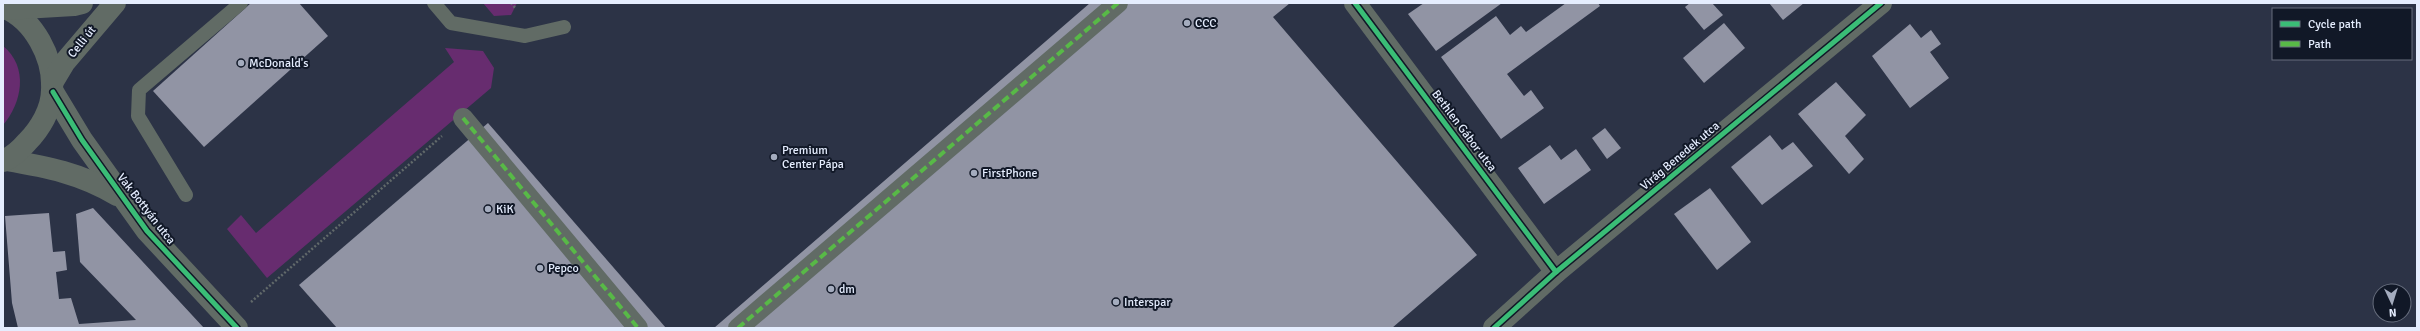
<svg xmlns="http://www.w3.org/2000/svg" width="2420" height="331" font-family="Signika,sans-serif">
  <style>
    .green { fill: #672c6f }
    .building { fill: #9194a4 }
    .lines { fill: none; stroke-linecap: round; stroke-linejoin: round }
    .path { stroke: #61696a; stroke-width: 2.5; stroke-dasharray: 2 2; stroke-linecap: butt }
    .service { stroke: #616b65; stroke-width: 14 }
    .pedestrian { stroke: #616b65; stroke-width: 20 }
    .minor { stroke: #616b65; stroke-width: 22 }
    .tertiary { stroke: #616b65; stroke-width: 22 }
    .quiet { stroke: #58b947; stroke-width: 4; stroke-dasharray: 8 4; stroke-linecap: butt }
    .cycleway-casing { stroke: #111827; stroke-width: 8 }
    .cycleway { stroke: #3abd76; stroke-width: 5 }
    .poi-dot { fill: #a4acbe; stroke: #111827; stroke-width: 1.5 }
    .labels { text-anchor: middle; dominant-baseline: central; stroke-width: 4; stroke-linejoin: round; paint-order: stroke }
    .poi-label { font-size: 12px; fill: #e5edfe; stroke: #111827; text-anchor: start }
    .street-label { font-size: 12px; fill: #e5edfe; stroke: #111827 }
  </style>
  <rect width="100%" height="100%" fill="#2c3346"/>
  <g class="green">
    <polygon points="483,3 517,3 511,15 494,16"/>
    <path d="M3 46C29 67 22 103 3 125Z"/>
    <polygon points="445,48 483,51 494,68 491,88 267,278 227,229 241,215 256,233 454,62"/>
  </g>
  <g class="building">
    <polygon points="251,3 299,3 328,36 204,147 153,91"/>
    <polygon points="1090,3 1290,3 1273,17 1477,255 1392,328 714,328"/>
    <polygon points="1424,3 1502,3 1436,51 1408,14"/>
    <polygon points="1566,3 1598,3 1600,6 1507,74 1524,96 1531,90 1544,108 1501,139 1441,57 1496,16 1510,35 1521,26 1526,32"/>
    <polygon points="1690,3 1712,3 1723,15 1704,30 1685,7"/>
    <polygon points="1769,3 1804,3 1783,20"/>
    <polygon points="1724,23 1745,48 1704,83 1683,58"/>
    <polygon points="1910,24 1921,38 1931,30 1941,44 1930,52 1949,78 1910,108 1872,56"/>
    <polygon points="1836,82 1866,115 1845,136 1864,159 1849,174 1798,114"/>
    <polygon points="488,123 666,328 337,328 299,285"/>
    <polygon points="1605,128 1621,148 1607,159 1592,138"/>
    <polygon points="1770,135 1782,150 1793,142 1813,166 1762,205 1731,167"/>
    <polygon points="1550,145 1561,160 1576,149 1591,170 1544,204 1518,168"/>
    <polygon points="1710,188 1751,242 1717,270 1674,214"/>
    <polygon points="93,208 204,328 18,328 12,303 5,216 49,213 53,252 65,251 67,270 56,272 59,299 71,298 79,324 136,320 80,262 76,214"/>
  </g>
  <g class="lines">
    <g class="path">
      <polyline points="511,3 516,9"/>
      <polyline points="251,302 442,136"/>
    </g>
    <g class="service">
      <polyline points="434,3 451,23 525,36 564,27"/>
      <polyline points="186,195 138,116 139,90 241,3"/>
    </g>
    <g class="pedestrian">
      <polyline points="463,118 638,328"/>
      <polyline points="738,328 1118,3"/>
    </g>
    <g class="minor">
      <polyline points="1355,3 1556,272"/>
      <polyline points="53,92 82,140 147,231 237,328"/>
      <path d="M6 160C47 167 80 173 117 195"/>
      <polyline points="1494,328 1556,272 1881,3"/>
    </g>
    <g class="tertiary">
      <path d="M3 7C34 19 54 58 52 90 52 109 40 129 27 142 21 149 12 157 3 161"/>
      <polyline points="6,9 74,5 82,3"/>
      <polyline points="52,83 64,63 115,3"/>
    </g>
    <g class="quiet">
      <polyline points="463,118 638,328"/>
      <polyline points="738,328 1118,3"/>
    </g>
    <defs>
      <g id="cycleway">
        <polyline points="1355,3 1556,272"/>
        <polyline points="53,92 82,140 147,231 237,328"/>
        <polyline points="1494,328 1556,272 1881,3"/>
      </g>
    </defs>
    <use href="#cycleway" class="cycleway-casing"/>
    <use href="#cycleway" class="cycleway"/>
  </g>
  <g class="poi-dot">
    <circle cx="1187" cy="23" r="4"/>
    <circle cx="241" cy="63" r="4"/>
    <circle cx="774" cy="157" r="4"/>
    <circle cx="974" cy="173" r="4"/>
    <circle cx="488" cy="209" r="4"/>
    <circle cx="540" cy="268" r="4"/>
    <circle cx="831" cy="289" r="4"/>
    <circle cx="1116" cy="302" r="4"/>
  </g>
  <g class="labels">
    <g class="poi-label">
      <text x="1195" y="23">CCC</text>
      <text x="249" y="63">McDonald's</text>
      <text x="782" y="150">Premium<tspan x="782" dy="14">Center Pápa</tspan></text>
      <text x="982" y="173">FirstPhone</text>
      <text x="496" y="209">KiK</text>
      <text x="548" y="268">Pepco</text>
      <text x="839" y="289">dm</text>
      <text x="1124" y="302">Interspar</text>
    </g>
    <g class="street-label">
      <text transform="translate(82 42) rotate(-51)">Celli út</text>
      <text transform="translate(1464 131) rotate(53)">Bethlen Gábor utca</text>
      <text transform="translate(1680 156) rotate(-40)">Virág Benedek utca</text>
      <text transform="translate(146 209) rotate(52)">Vak Bottyán utca</text>
    </g>
  </g>
  <rect width="2420" height="331" fill="none" stroke="#e5edfe" stroke-width="8"/>
  <rect x="2272" y="8" width="140" height="52" fill="#111827" stroke="#666d7d"/>
  <rect x="2280" y="21" width="20" height="6" fill="#3abd76" stroke="#666d7d"/>
  <text x="2308" y="28" font-size="12" fill="#e5edfe">Cycle path</text>
  <rect x="2280" y="41" width="20" height="6" fill="#58b947" stroke="#666d7d"/>
  <text x="2308" y="48" font-size="12" fill="#e5edfe">Path</text>
  <g transform="translate(2392 303) rotate(176)"><circle r="19" fill="#111827" stroke="#666d7d"/>
  <path d="M0-3L7 15L0 10L-7 15Z" fill="#a4acbe"/>
  <text y="-6" font-size="11" font-weight="bold" text-anchor="middle" fill="#e5edfe">N</text>
  </g>
</svg>
